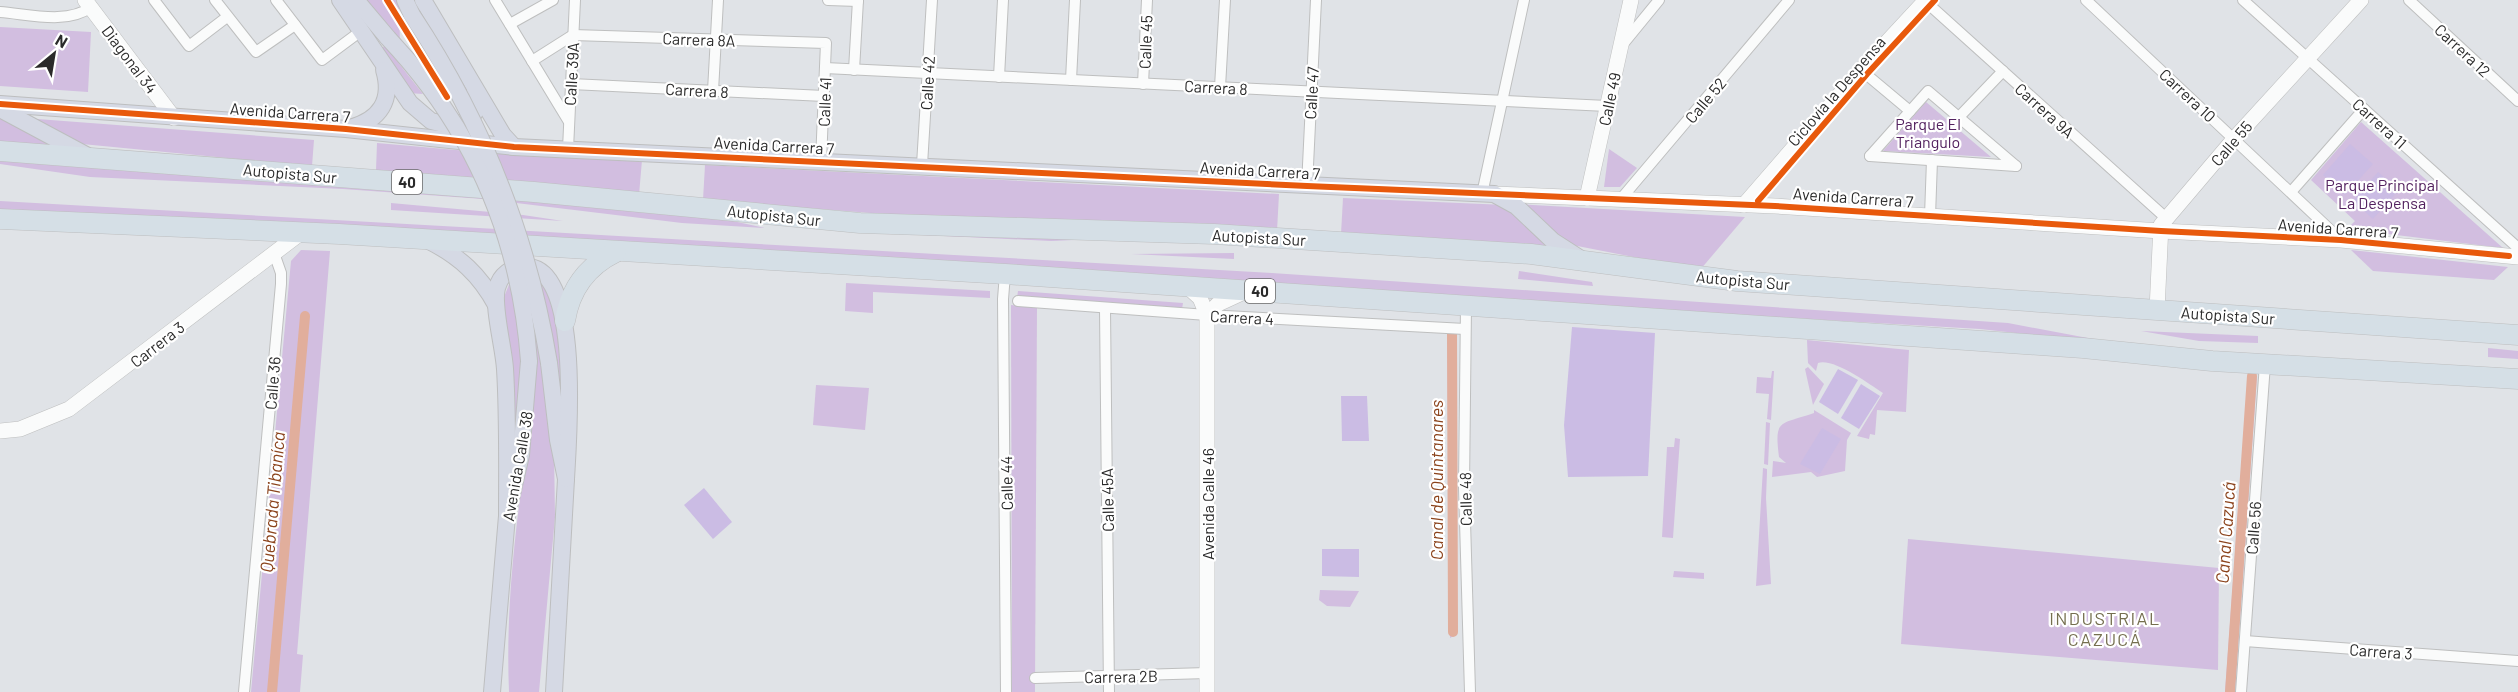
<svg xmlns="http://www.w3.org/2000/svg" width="2518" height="692" font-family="Barlow,sans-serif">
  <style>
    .green { fill: #d2bee0 }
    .pitch { fill: #cbbce4 }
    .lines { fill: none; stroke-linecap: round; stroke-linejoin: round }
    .canal { stroke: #e1ae9c; stroke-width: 10 }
    .street-casing { stroke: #bebfbf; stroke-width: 12 }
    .secondary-casing { stroke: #bebfbf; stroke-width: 16 }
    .primary-casing { stroke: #bdbebf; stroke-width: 18 }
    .highway-casing { stroke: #bdbebf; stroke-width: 21 }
    .street { stroke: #fafbfb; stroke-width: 10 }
    .secondary { stroke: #fafbfb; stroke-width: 15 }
    .primary { stroke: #d5d9e4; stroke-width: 16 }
    .highway { stroke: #d5dfe6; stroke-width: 20 }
    .primary-bridge-casing { stroke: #bdbebf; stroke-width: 18; stroke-linecap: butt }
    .primary-bridge { stroke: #d5d9e4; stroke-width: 16 }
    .cycleway-casing { stroke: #fff; stroke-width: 10 }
    .cycleway { stroke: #e8590c; stroke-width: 6 }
    .labels { text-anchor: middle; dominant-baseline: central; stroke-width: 4.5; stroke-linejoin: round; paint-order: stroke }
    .shield { fill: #fff; stroke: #6a6a6a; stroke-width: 1.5 }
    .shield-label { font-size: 15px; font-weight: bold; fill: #2a2a2a }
    .street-label { font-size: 16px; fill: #2a2a2a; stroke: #fff }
    .park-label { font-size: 16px; fill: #53225f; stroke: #fff }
    .water-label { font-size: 18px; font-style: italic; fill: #8b431c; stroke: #fff }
    .neighbourhood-label { font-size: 18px; letter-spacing: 1.5px; fill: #756f4f; stroke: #fff }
  </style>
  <rect width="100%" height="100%" fill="#e0e3e7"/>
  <g class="green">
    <polygon points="365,0 399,0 400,44"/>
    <polygon points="0,27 91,32 88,92 0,86"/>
    <polygon points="385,46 423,94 408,93 379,49"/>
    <polygon points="1926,102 1991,157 1883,151"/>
    <polygon points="0,117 60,148 0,144"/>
    <polygon points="24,118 314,140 312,166 82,144"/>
    <polygon points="2361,122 2503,248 2347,229 2355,221 2311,180"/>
    <polygon points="377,143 513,155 642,160 639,195 376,170"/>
    <polygon points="1609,149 1637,168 1620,187 1604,187"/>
    <polygon points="0,157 691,212 765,228 682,223 483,199 343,189 90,177 0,164"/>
    <polygon points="705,165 1279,194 1277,231 935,218 703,200"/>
    <polygon points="1343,198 1506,205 1552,248 1341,234"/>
    <polygon points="0,201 1272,273 2008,323 2125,345 1980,329 0,213"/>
    <polygon points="391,203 523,215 563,221 391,210"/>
    <polygon points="1517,204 1745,217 1700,270 1562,243"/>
    <polygon points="859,232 1120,238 1051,241"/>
    <polygon points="301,250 330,251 297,654 303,655 300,692 251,692 291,261"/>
    <polygon points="2351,250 2508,267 2494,280 2373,271"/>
    <polygon points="1234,253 1234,259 1131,254"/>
    <polygon points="1519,271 1592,282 1593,286 1518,279"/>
    <path d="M526 274 550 291 560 335 563 430 554 449 555 517 539 692H509C505 598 518 507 532 414L513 456 512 360 502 302 512 277Z"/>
    <polygon points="846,283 990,291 990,298 873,292 873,313 845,311"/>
    <polygon points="1018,291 1183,303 1182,309 1017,298"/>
    <polygon points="1011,305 1037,308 1035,692 1012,692"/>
    <polygon points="1447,328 1457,329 1457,634 1450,638"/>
    <polygon points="2141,331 2258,336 2258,343 2199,341"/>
    <path d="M1807 340 1909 350 1906 412 1877 410 1875 435 1870 434 1869 439 1857 436 1883 393C1869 384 1834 358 1818 363L1816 371 1808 363Z"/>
    <polygon points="2488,348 2518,351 2518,359 2488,357"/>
    <polygon points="1808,367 1824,384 1813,405 1805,369"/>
    <polygon points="1772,371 1774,371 1771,420 1767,419 1769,394 1756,393 1757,377 1771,378"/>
    <polygon points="2248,375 2257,376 2235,690 2235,692 2225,692"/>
    <polygon points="816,385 869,388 865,430 813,425"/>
    <path d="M1814 410 1851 433 1847 440 1845 471 1817 477 1811 472 1772 477 1773 461 1786 463 1779 457C1774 418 1780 425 1814 413Z"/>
    <polygon points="1766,422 1770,423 1768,465 1764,464"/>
    <polygon points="1675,438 1680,439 1673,538 1662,537 1667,447 1674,447"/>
    <polygon points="1763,468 1767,469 1767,473 1766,498 1771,584 1756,586"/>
    <polygon points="1908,539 2219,568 2218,670 1901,644"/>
    <polygon points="1674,571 1704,573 1704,579 1673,577"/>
    <polygon points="1320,590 1359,591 1350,607 1327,606 1319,600"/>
  </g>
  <g class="pitch">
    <polygon points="2350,144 2373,164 2345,195 2323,175"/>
    <polygon points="2378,172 2399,190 2373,219 2353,201"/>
    <polygon points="1572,327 1655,333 1648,476 1568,477 1564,425"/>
    <polygon points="1838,369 1858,380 1838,414 1819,402"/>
    <polygon points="1861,384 1880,396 1859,429 1841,418"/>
    <polygon points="1341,396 1367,396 1369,441 1342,441"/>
    <polygon points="1822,428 1841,439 1820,474 1800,464"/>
    <polygon points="704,488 732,522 713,539 684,505"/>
    <polygon points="1322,549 1359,549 1359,577 1322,576"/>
  </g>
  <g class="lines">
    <g class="canal">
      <polyline points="1452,328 1453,632"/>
      <polyline points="272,692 305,316"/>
      <polyline points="2230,692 2252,376"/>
    </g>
    <defs>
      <g id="street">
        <polyline points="154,0 189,46 227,17"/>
        <polyline points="215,0 256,52 295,25"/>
        <polyline points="276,0 322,60 361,31"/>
        <polyline points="495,0 569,122"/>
        <polyline points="828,0 858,1"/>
        <polyline points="2086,0 2341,240"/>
        <polyline points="2243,0 2517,247"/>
        <polyline points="2409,0 2518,101"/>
        <polyline points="1925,1 2166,218"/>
        <path d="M0 12C28 14 67 25 91 7"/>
        <polyline points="510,24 553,0"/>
        <polyline points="1623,44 1659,0"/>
        <polyline points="532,61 573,35 826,43 821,161"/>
        <polyline points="825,68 1607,106"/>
        <polyline points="854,70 858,0"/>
        <polyline points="1861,70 1910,111"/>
        <polyline points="999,77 1003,0"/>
        <polyline points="1071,80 1075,0"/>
        <polyline points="571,84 824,96"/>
        <polyline points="1143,84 1147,0"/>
        <polyline points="1220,87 1225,0"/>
        <polyline points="713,91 718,0"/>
        <polyline points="1959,117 2003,71"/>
        <polyline points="568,149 575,0"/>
        <polyline points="1870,156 1928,91 2016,166"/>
        <polyline points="1870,156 2016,166"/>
        <polyline points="922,165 932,0"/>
        <polyline points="1307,186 1316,0"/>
        <polyline points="2291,192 2364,109"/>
        <polyline points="1482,194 1524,0"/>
        <polyline points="1620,200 1789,0"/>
        <polyline points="1930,216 1932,160"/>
        <polyline points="1005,274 1003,299 1006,692"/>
        <polyline points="1018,301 1207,315 1465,329"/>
        <polyline points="1466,306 1464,487 1470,692"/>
        <polyline points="1105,309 1109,692"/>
        <polyline points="2245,641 2518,661"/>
        <polyline points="1035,678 1207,673"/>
        <polyline points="244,692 281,284 281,273 274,253"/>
        <polyline points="2241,692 2265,364"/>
      </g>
      <g id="secondary">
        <polyline points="85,0 174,118"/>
        <polyline points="1494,194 1775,206 2161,231 2341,240 2518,257"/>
        <polyline points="1587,198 1631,0"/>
        <polyline points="1744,205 1861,70 1926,0"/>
        <polyline points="1188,287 1200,298 1207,315 1207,692"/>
        <polyline points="2157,310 2161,225 2234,139 2361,0"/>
        <polyline points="1207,315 1218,304 1244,292"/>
        <polyline points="0,431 20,429 69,409 302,232"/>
      </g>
      <g id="primary">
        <polyline points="340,0 410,103 431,121 452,126 470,120 475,112 475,90"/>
        <polyline points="356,0 388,38"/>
        <polyline points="405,0 412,15"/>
        <polyline points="423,0 503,135 514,147"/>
        <polyline points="0,104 346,129 514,147 1494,194 1516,206 1553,241 1581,259"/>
        <polyline points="0,109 86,155"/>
        <path d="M350 128C380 120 393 100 384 70"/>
        <path d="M429 241C459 256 480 275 496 305"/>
        <polyline points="549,363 558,440 566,479 554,692"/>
        <path d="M507 516C507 467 508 418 505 369 504 349 492 305 497 288 500 275 511 267 524 267 583 262 568 441 566 479"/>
        <polyline points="492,692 507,516 521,455 529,361"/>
      </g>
      <g id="highway">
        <polyline points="0,151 534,192 860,223 1214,234 1531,254 1737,281 2518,335"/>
        <polyline points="0,219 339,234 1005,274 2083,348 2212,361 2518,379"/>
        <path d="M565 321C570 289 587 266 616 252"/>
      </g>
    </defs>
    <use href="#street" class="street-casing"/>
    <use href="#secondary" class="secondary-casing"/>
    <use href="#primary" class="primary-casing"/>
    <use href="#highway" class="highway-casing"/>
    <use href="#street" class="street"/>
    <use href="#secondary" class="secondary"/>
    <use href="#primary" class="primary"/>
    <use href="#highway" class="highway"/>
    <defs>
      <g id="primary-bridge">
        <path d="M412 15C483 122 528 236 549 363"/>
        <path d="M388 38C473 128 520 237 529 361"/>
      </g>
    </defs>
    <use href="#primary-bridge" class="primary-bridge-casing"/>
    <use href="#primary-bridge" class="primary-bridge"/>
    <defs>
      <g id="cycleway">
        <polyline points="387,0 447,97"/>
        <polyline points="0,104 346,129 514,147 1307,186 1775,206 2161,231 2341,240 2509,256"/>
        <polyline points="1758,201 1867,74 1935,0"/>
      </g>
    </defs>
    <use href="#cycleway" class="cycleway-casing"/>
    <use href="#cycleway" class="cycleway"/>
  </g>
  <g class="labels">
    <g class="shield">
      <rect x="392" y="170" width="30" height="24" rx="4.5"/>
      <rect x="1245" y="279" width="30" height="24" rx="4.5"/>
    </g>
    <g class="shield-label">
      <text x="407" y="182">40</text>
      <text x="1260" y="291">40</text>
    </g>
    <g class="street-label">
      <text transform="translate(699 39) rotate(2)">Carrera 8A</text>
      <text transform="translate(1145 42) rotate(-88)">Calle 45</text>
      <text transform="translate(2463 50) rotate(43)">Carrera 12</text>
      <text transform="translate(130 59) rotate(53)">Diagonal 34</text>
      <text transform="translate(571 74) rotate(-87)">Calle 39A</text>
      <text transform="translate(927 83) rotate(-87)">Calle 42</text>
      <text transform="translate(1216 87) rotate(3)">Carrera 8</text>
      <text transform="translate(697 90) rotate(3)">Carrera 8</text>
      <text transform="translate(1836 91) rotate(-49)">Ciclovía la Despensa</text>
      <text transform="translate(1311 93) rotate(-87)">Calle 47</text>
      <text transform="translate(2188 95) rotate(43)">Carrera 10</text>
      <text transform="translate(1609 99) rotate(-78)">Calle 49</text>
      <text transform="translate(1705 100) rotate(-50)">Calle 52</text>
      <text transform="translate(824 102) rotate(-88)">Calle 41</text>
      <text transform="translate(2045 110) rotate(42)">Carrera 9A</text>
      <text transform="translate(290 112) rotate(4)">Avenida Carrera 7</text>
      <text transform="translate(2380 123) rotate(42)">Carrera 11</text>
      <text transform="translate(2231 143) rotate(-49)">Calle 55</text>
      <text transform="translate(774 145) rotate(3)">Avenida Carrera 7</text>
      <text transform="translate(1260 170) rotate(3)">Avenida Carrera 7</text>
      <text transform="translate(290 173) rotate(5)">Autopista Sur</text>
      <text transform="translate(1853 197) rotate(4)">Avenida Carrera 7</text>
      <text transform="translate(774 215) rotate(6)">Autopista Sur</text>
      <text transform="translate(2338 228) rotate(4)">Avenida Carrera 7</text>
      <text transform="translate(1259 237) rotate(3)">Autopista Sur</text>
      <text transform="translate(1743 280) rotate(5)">Autopista Sur</text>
      <text transform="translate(2228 315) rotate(4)">Autopista Sur</text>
      <text transform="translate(1242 317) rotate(3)">Carrera 4</text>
      <text transform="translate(157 344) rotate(-38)">Carrera 3</text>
      <text transform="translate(272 383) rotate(-85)">Calle 36</text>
      <text transform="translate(517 466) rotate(-80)">Avenida Calle 38</text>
      <text transform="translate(1006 483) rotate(-91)">Calle 44</text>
      <text transform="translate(1465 499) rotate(-91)">Calle 48</text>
      <text transform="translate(1107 500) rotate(-91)">Calle 45A</text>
      <text transform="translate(1207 504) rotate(-90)">Avenida Calle 46</text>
      <text transform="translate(2253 528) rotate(-86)">Calle 56</text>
      <text transform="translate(2381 651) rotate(4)">Carrera 3</text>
      <text transform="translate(1121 676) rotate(-1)">Carrera 2B</text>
    </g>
    <g class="park-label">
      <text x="1928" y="123">Parque El<tspan x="1928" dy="18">Triangulo</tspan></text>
      <text x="2382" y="184">Parque Principal<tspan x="2382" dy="18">La Despensa</tspan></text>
    </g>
    <g class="water-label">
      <text transform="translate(1436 480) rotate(-90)">Canal de Quintanares</text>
      <text transform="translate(272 502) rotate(-85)">Quebrada Tibaníca</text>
      <text transform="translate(2225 533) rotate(-86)">Canal Cazucá</text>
    </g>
    <g class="neighbourhood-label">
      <text x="2105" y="618">INDUSTRIAL<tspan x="2105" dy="21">CAZUCÁ</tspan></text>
    </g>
  </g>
  <g transform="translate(54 54) rotate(30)" stroke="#ffffff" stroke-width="4.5" paint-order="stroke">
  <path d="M0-4.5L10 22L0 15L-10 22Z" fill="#2a2a2a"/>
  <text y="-9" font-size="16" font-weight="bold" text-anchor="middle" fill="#2a2a2a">N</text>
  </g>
</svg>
